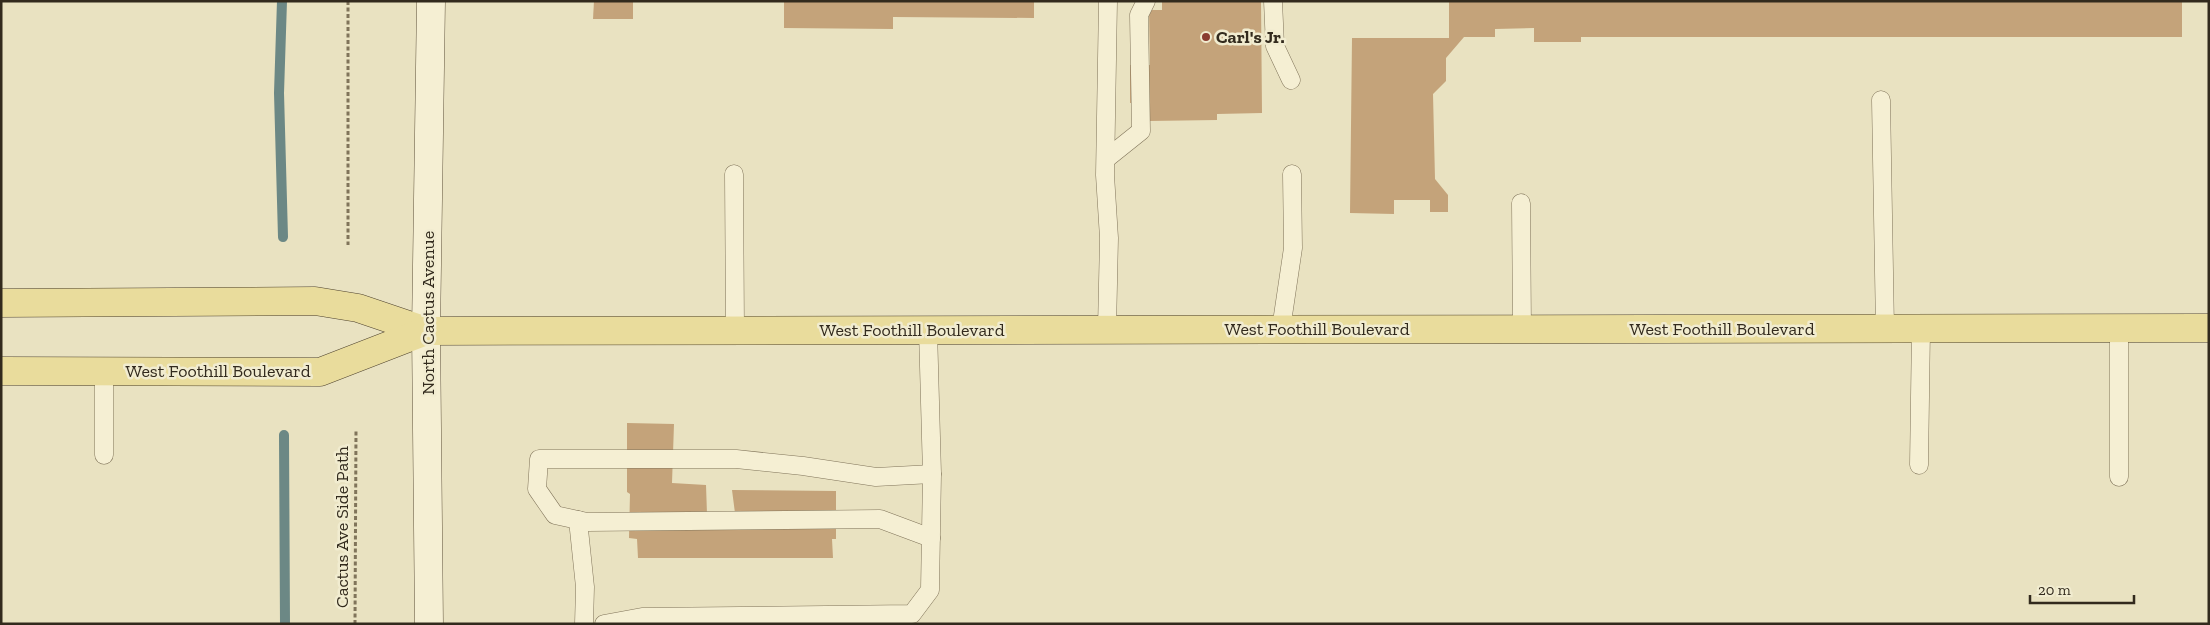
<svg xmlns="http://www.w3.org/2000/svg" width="2210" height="625" font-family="'Zilla Slab',serif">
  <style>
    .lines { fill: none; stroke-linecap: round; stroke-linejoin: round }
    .stream { stroke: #6c8885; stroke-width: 10 }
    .building { fill: #c4a37a }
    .lane-casing { stroke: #80745a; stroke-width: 19 }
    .secondary-casing { stroke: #62553e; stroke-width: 29 }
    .primary-casing { stroke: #4e422e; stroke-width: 29 }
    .path { stroke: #80745a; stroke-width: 3; stroke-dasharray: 4 2.5; stroke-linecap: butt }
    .lane { stroke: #f5efd3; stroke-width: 18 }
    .secondary { stroke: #f5efd3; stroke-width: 28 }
    .primary { stroke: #e9dc9c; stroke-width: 28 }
    .poi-dot { fill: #8a3c30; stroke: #f1ecd0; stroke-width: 2 }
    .labels { text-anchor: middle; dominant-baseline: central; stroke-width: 5; stroke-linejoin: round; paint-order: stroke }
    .poi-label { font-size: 18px; font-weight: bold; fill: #322a1d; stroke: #f1ecd0; text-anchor: start }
    .street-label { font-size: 18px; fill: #322a1d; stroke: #f1ecd0 }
  </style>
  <rect width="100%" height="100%" fill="#e9e2c1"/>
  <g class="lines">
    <g class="stream">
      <polyline points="282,1 279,93 283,237"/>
      <polyline points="284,435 285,624"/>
    </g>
  </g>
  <g class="building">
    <polygon points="594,1 633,1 633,19 593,19"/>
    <polygon points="784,1 1034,1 1034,18 893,17 893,29 784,28"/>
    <polygon points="1162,1 1261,1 1262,113 1217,114 1217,120 1149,121 1149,103 1130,103 1130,65 1150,65 1149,10 1162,10"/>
    <polygon points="1449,1 2182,1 2182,37 1581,37 1581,42 1534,42 1534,28 1495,29 1495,37 1464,37 1446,58 1446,81 1433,94 1435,179 1448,195 1448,212 1430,212 1430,200 1394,200 1394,214 1350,213 1352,38 1449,38"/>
    <polygon points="627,423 674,424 672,483 706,485 707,514 735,513 732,490 836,491 836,539 832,539 833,558 638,558 637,539 629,538 630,494 627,492"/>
  </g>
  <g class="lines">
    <defs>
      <g id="lane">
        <polyline points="1273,1 1275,46 1291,80"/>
        <polyline points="1881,100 1885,329"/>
        <polyline points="1106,159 1141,131 1139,15 1146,1"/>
        <polyline points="734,174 735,330"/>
        <polyline points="1521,203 1522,329"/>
        <polyline points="2119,328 2119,477"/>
        <polyline points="1107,329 1109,238 1105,175 1108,1"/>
        <polyline points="1281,329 1293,248 1292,174"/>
        <polyline points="104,370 104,455"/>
        <polyline points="1919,465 1921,329"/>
        <polyline points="578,520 585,587 584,624"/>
        <polyline points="931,538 880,519 587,522 555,515 537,489 539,459 736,459 803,466 876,477 932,474"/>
        <polyline points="604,624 642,617 912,614 930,590 932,474 928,330"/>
      </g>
      <polyline id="secondary" points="429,624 426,331 431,1"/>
      <g id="primary">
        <polyline points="1,303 315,301 358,308 426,331 2209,328"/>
        <polyline points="1,371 320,372 426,331"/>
      </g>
    </defs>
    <use href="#lane" class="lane-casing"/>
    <use href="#secondary" class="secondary-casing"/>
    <use href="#primary" class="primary-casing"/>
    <g class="path">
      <polyline points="348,1 348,245"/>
      <polyline points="355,624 356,430"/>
    </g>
    <use href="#lane" class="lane"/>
    <use href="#secondary" class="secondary"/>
    <use href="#primary" class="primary"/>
  </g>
  <circle class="poi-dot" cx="1206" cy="37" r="5"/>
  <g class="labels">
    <g class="poi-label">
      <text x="1216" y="37">Carl's Jr.</text>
    </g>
    <g class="street-label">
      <text transform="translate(428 313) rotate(-90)">North Cactus Avenue</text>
      <text x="1317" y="329">West Foothill Boulevard</text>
      <text x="1722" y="329">West Foothill Boulevard</text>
      <text x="912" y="330">West Foothill Boulevard</text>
      <text x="218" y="371">West Foothill Boulevard</text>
      <text transform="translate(342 527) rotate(-90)">Cactus Ave Side Path</text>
    </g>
  </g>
  <rect width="2210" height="625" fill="none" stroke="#322a1d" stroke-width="5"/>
  <path d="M2030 595v8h104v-8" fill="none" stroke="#322a1d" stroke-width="2.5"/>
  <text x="2038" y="595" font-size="15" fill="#322a1d" stroke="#f1ecd0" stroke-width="4" paint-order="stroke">20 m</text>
</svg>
